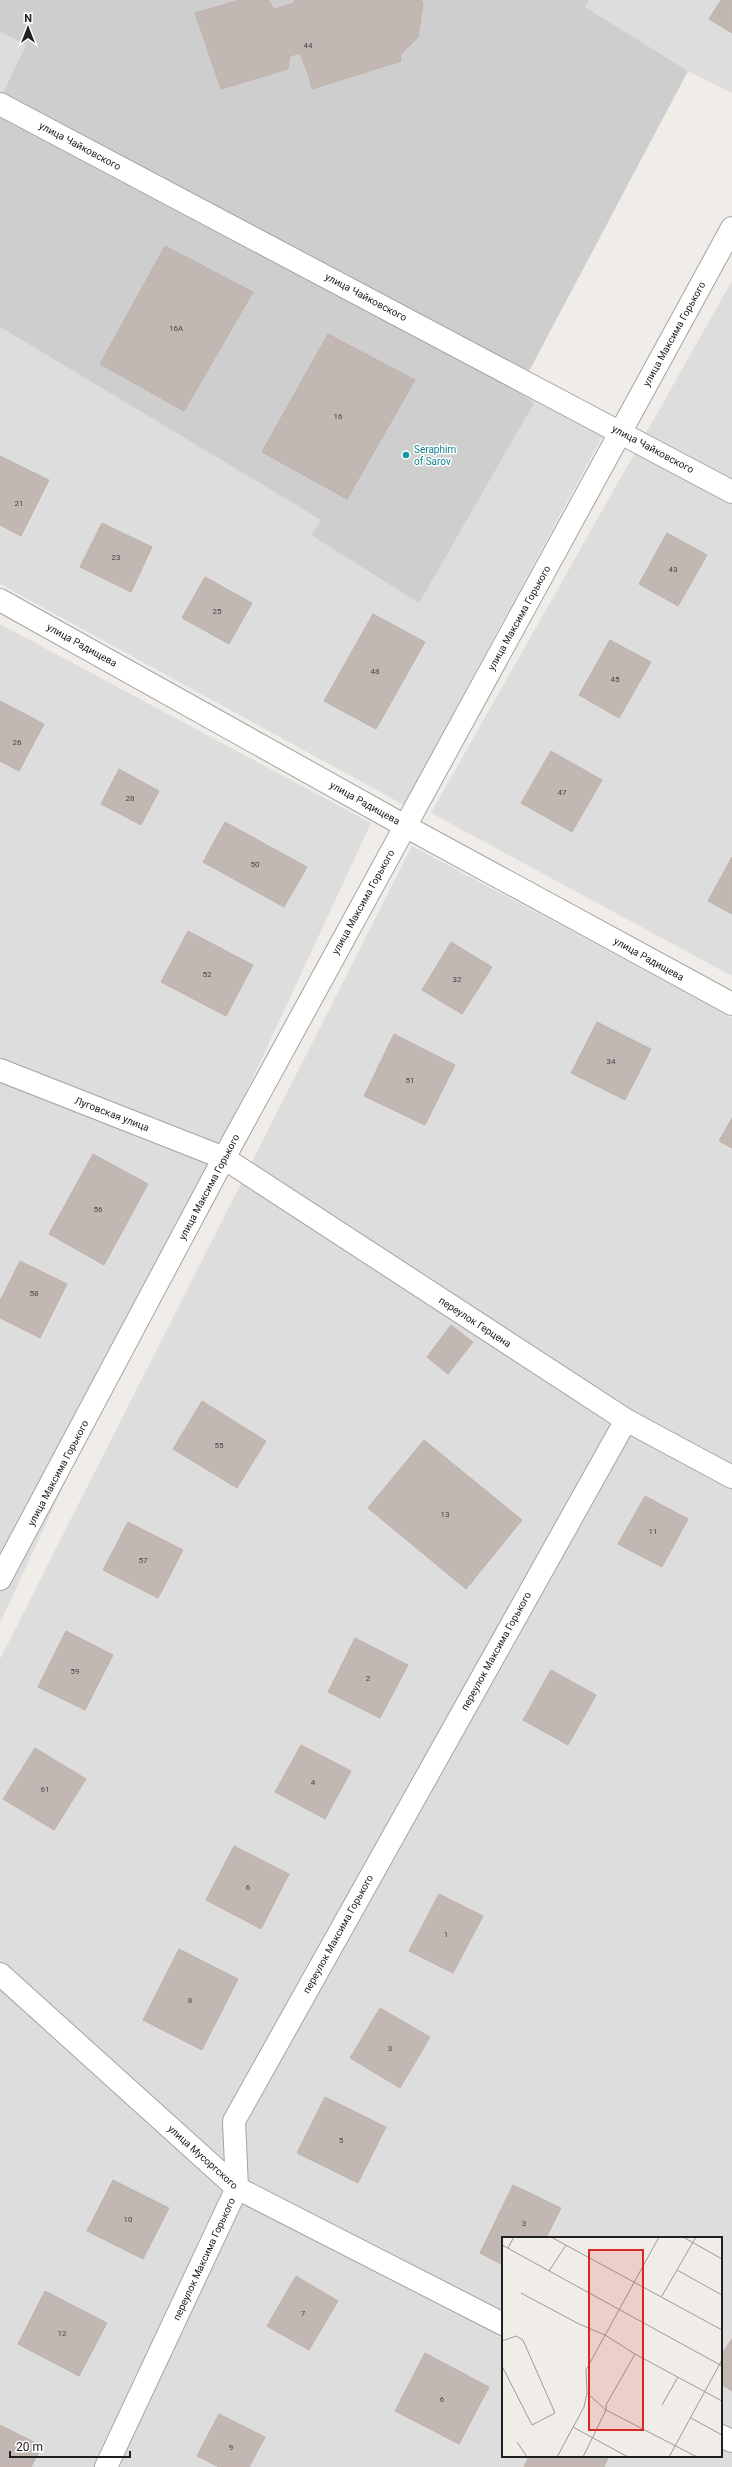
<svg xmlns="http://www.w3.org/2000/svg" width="732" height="2467" font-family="Roboto,sans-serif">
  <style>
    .residential { fill: #dedddd; fill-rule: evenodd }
    .religious { fill: #cecece }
    .building { fill: #c1b8b3; stroke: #c1b2a9 }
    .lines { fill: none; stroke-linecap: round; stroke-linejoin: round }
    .street-casing { stroke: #a4a4a4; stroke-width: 24 }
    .street { stroke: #fff; stroke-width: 22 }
    .culture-dot { fill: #0f9aa8; stroke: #fff; stroke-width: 1.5 }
    .labels { text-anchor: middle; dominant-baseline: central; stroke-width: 3; stroke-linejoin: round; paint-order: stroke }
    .number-label { font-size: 8px; fill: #484645 }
    .street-label { font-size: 10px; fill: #202020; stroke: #fff }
    .culture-label { font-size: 10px; fill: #0d838f; stroke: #fff; text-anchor: start }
    .inset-road { fill: none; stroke: #9d9a97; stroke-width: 1 }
    .view { fill: #d62828; fill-opacity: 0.15; stroke: #d62828; stroke-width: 2 }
    .inset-edge { fill: none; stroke: #202020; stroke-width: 2 }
  </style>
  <rect width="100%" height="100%" fill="#f0ece7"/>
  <g class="residential">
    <polygon points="589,0 732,0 732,93 688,71 584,7"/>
    <polygon points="0,32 26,45 0,99"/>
    <polygon points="732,281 732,976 431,813"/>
    <polygon points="0,327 321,520 311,535 534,403 518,393 523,384 609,424 404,805 0,584"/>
    <polygon points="0,624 371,823 0,1623"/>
    <path d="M412 846 732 1017V2467H0V1659ZM503 2238H721V2456H503Z"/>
  </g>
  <polygon class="religious" points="0,0 589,0 585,7 688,71 518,392 534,403 419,603 311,535 321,520 0,327 0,99 26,45 0,32"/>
  <g class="building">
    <polygon points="240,0 268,0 274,9 295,3 294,0 421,0 423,4 418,37 400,55 401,61 312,89 309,76 300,53 290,56 288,69 221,89 195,13"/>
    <polygon points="721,0 732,0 732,33 709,19"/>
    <polygon points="165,246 253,292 184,411 100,364"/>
    <polygon points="328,334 415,380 347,499 262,452"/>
    <polygon points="0,456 49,480 21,536 0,525"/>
    <polygon points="102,523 152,547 131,592 80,567"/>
    <polygon points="667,533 707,555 678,606 639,584"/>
    <polygon points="205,577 252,603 229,644 182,618"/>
    <polygon points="373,614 425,642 376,729 324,701"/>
    <polygon points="610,640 651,662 619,718 579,695"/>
    <polygon points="0,701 44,724 19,771 0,761"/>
    <polygon points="551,751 602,780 572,832 521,803"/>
    <polygon points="119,769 159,791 141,825 101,804"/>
    <polygon points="225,822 307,867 284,907 203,862"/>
    <polygon points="732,857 732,914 708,901"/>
    <polygon points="188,931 253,965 226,1016 161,982"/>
    <polygon points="451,942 492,967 462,1014 422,990"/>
    <polygon points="597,1022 651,1049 625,1100 571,1073"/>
    <polygon points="394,1034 455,1065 425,1125 364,1096"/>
    <polygon points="732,1118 732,1148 719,1141"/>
    <polygon points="93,1154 148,1184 104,1265 49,1234"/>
    <polygon points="20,1261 67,1284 40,1338 0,1318 0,1301"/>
    <polygon points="451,1325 473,1342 448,1374 427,1357"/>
    <polygon points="202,1401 266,1441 237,1488 173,1449"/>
    <polygon points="424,1440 522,1520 466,1589 368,1508"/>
    <polygon points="645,1496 688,1519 662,1567 618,1544"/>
    <polygon points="128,1522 183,1550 158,1598 103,1570"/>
    <polygon points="66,1631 113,1655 85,1710 38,1687"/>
    <polygon points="355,1638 408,1665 380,1718 328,1692"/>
    <polygon points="551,1670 596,1695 568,1745 523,1720"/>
    <polygon points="301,1745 351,1771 325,1819 275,1792"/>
    <polygon points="35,1748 86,1779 54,1830 3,1799"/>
    <polygon points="234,1846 289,1874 261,1929 206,1900"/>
    <polygon points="439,1894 483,1916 453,1973 409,1951"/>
    <polygon points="179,1949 238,1979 202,2050 143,2020"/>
    <polygon points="380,2008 430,2037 400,2088 350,2058"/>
    <polygon points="325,2097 386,2127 358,2183 297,2153"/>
    <polygon points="113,2180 169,2208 143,2259 87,2231"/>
    <polygon points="513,2185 561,2208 546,2238 503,2238 503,2265 480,2253"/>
    <polygon points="296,2276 338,2301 309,2350 267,2326"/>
    <polygon points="45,2291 107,2323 79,2376 18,2344"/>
    <polygon points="732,2339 732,2391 721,2384 721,2355"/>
    <polygon points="425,2353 489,2387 459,2444 395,2411"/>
    <polygon points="219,2414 265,2437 249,2467 219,2467 197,2456"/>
    <polygon points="0,2425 42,2446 31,2467 0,2467"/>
    <polygon points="529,2456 609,2456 604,2467 524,2467"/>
  </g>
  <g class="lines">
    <defs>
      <g id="street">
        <polyline points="0,104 732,492"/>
        <polyline points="0,600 405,826 732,1004"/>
        <polyline points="0,1070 224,1158 626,1420 732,1477"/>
        <polyline points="0,1579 224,1158 732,228"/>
        <polyline points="0,1974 237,2188 503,2324"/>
        <polyline points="721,2436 732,2441"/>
        <polyline points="106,2467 237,2188 234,2121 626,1420"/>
      </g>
    </defs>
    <use href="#street" class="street-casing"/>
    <use href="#street" class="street"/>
  </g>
  <circle class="culture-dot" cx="406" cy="455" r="4"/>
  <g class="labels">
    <g class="number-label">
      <text x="308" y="45">44</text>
      <text x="176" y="328">16А</text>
      <text x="338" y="416">16</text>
      <text x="19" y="503">21</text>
      <text x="116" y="557">23</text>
      <text x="673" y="569">43</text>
      <text x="217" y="611">25</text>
      <text x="375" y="671">48</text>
      <text x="615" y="679">45</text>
      <text x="17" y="742">26</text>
      <text x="562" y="792">47</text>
      <text x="130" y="798">28</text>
      <text x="255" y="864">50</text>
      <text x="207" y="974">52</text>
      <text x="457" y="979">32</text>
      <text x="611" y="1061">34</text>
      <text x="410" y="1080">51</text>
      <text x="98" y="1209">56</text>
      <text x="34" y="1293">58</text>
      <text x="219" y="1445">55</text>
      <text x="445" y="1514">13</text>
      <text x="653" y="1531">11</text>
      <text x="143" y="1560">57</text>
      <text x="75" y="1671">59</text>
      <text x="368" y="1678">2</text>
      <text x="313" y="1782">4</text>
      <text x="45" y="1789">61</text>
      <text x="248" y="1887">6</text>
      <text x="446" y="1934">1</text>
      <text x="190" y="2000">8</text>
      <text x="390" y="2048">3</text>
      <text x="341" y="2140">5</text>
      <text x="128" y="2219">10</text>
      <text x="524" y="2223">3</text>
      <text x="303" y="2313">7</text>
      <text x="62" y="2333">12</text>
      <text x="442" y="2399">6</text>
      <text x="231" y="2447">9</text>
    </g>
    <g class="street-label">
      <text transform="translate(80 146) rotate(28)">улица Чайковского</text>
      <text transform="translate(366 297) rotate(28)">улица Чайковского</text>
      <text transform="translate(674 334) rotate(-61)">улица Максима Горького</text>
      <text transform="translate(653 449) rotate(28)">улица Чайковского</text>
      <text transform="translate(519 618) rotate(-61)">улица Максима Горького</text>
      <text transform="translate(82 645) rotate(29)">улица Радищева</text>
      <text transform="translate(365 803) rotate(29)">улица Радищева</text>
      <text transform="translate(363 902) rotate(-61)">улица Максима Горького</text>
      <text transform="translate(649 959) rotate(29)">улица Радищева</text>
      <text transform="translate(112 1114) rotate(21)">Луговская улица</text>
      <text transform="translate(209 1187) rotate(-62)">улица Максима Горького</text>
      <text transform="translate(475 1322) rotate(33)">переулок Герцена</text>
      <text transform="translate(58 1473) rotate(-62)">улица Максима Горького</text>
      <text transform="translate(496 1651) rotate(-61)">переулок Максима Горького</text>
      <text transform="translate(338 1934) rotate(-61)">переулок Максима Горького</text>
      <text transform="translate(203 2157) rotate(42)">улица Мусоргского</text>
      <text transform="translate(204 2259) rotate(-65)">переулок Максима Горького</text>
    </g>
    <g class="culture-label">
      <text x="414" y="449">Seraphim<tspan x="414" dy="12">of Sarov</tspan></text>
    </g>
  </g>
  <g transform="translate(502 2237)">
    <rect width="220" height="220" fill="#f0ece7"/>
    <path class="inset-road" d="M49 0 220 93M181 0 220 22M0 8 220 129M6 11 12 0M175 33 220 58M47 34 64 8M19 56 77 87 103 98 133 117 220 164M160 59 194 0M0 104 14 99 21 103 53 176 30 188 0 129M85 156 104 173 195 220M160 168 176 140M189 181 220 198M71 190 126 220M15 205 25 220M55 220 82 170 85 156 84 133 157 0M81 220 104 173V168L133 117M167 220 220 123"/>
    <path class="view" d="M87 13H141V193H87Z"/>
    <rect width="220" height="220" class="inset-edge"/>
  </g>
  <g transform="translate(28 28)" stroke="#ffffff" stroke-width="3" paint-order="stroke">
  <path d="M0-3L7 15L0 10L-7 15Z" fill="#202020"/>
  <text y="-6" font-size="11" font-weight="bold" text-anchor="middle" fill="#202020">N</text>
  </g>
  <path d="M10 2451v6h120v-6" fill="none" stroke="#202020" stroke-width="2"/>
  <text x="16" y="2451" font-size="12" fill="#202020" stroke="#ffffff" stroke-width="3" paint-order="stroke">20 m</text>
</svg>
